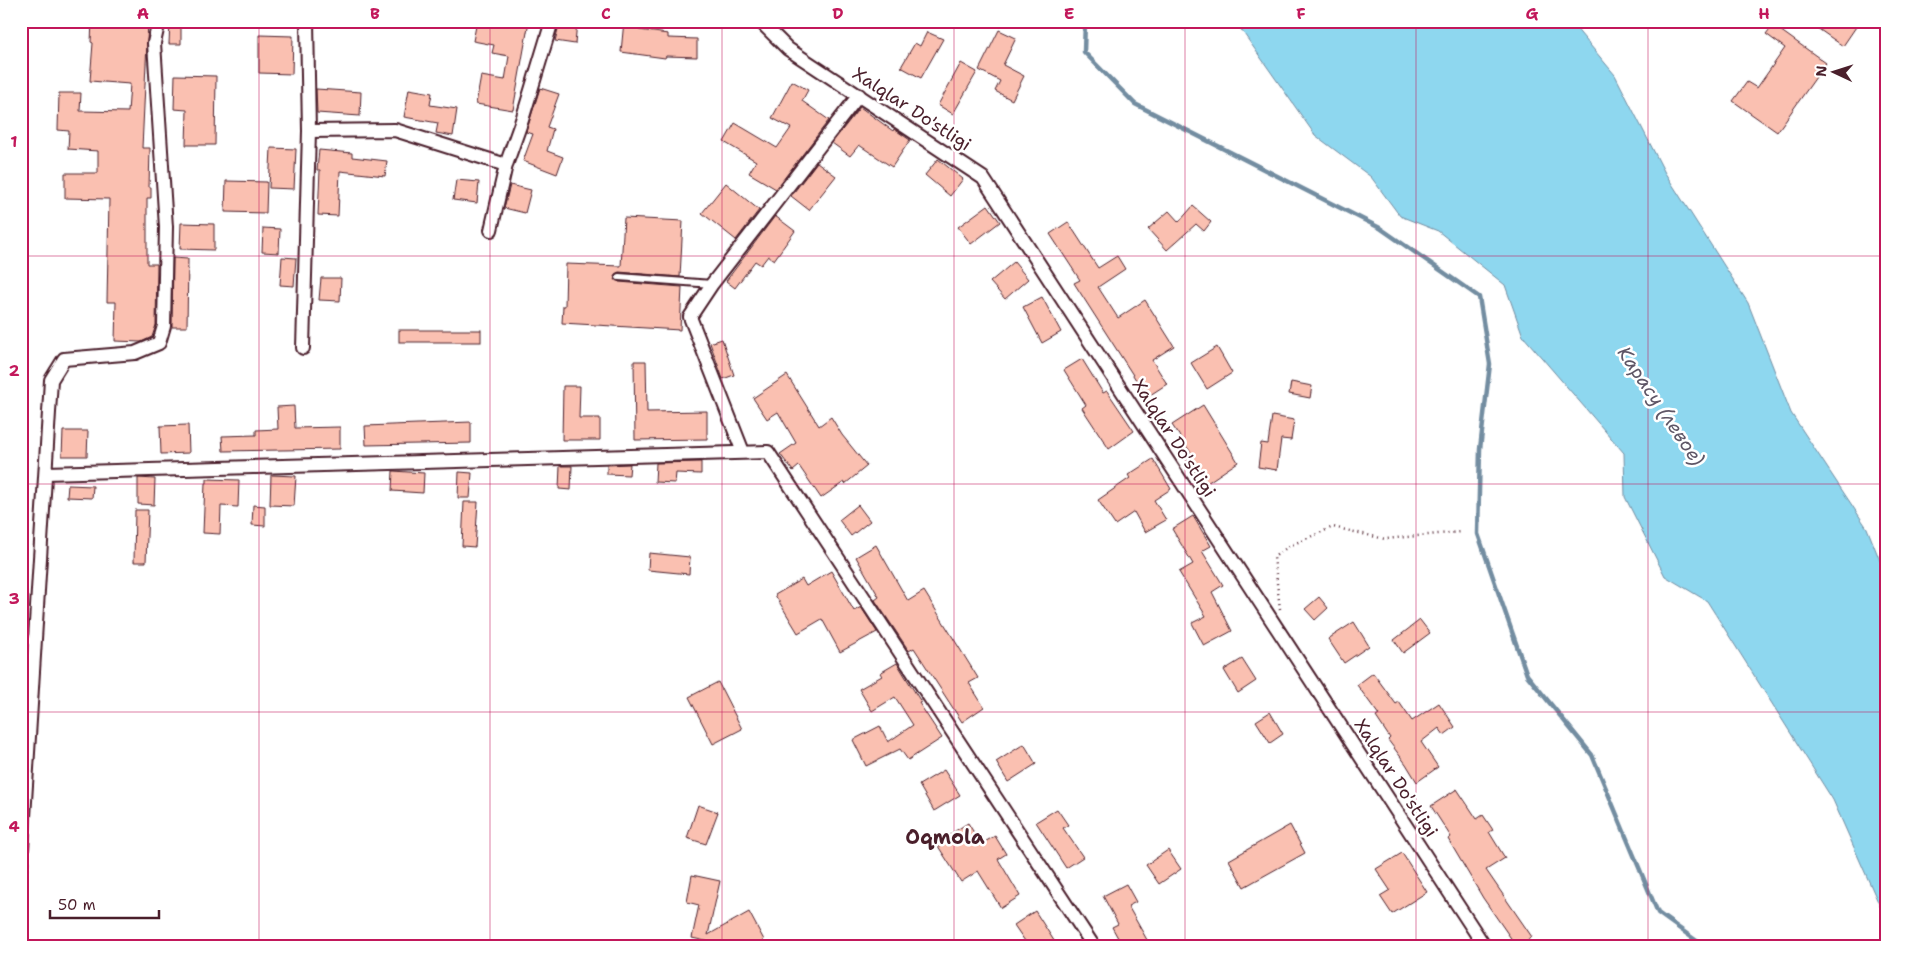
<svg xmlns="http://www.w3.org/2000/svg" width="1907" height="968" font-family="'Shantell Sans',sans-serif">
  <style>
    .water { fill: #8ed7ef; stroke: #738da1 }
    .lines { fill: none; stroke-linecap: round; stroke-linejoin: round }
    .stream { stroke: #738da1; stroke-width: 4.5 }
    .building { fill: #fac0b1; stroke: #4a1f2b }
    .lane-casing { stroke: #4a1f2b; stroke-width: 10 }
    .street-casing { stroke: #4a1f2b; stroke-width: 16 }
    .path { stroke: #4a1f2b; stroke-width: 2.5; stroke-dasharray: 1 4; stroke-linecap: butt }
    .lane { stroke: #fff; stroke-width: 6 }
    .street { stroke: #fff; stroke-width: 12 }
    .grid { fill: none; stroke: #c2185b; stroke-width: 1; stroke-opacity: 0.55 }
    .labels { text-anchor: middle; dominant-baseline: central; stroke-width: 5; stroke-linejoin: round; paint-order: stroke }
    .street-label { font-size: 18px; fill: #4a1f2b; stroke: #fff }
    .water-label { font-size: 19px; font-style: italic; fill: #5e5666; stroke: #fff }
    .quarter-label { font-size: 20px; font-weight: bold; fill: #4a1f2b; stroke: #fff }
    .neatline { fill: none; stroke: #c2185b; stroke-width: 2 }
    .grid-label { font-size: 16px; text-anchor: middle; font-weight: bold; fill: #c2185b }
  </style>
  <rect width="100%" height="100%" fill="#fff"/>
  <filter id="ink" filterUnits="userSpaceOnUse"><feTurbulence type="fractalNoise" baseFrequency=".02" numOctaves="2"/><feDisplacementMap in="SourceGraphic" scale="10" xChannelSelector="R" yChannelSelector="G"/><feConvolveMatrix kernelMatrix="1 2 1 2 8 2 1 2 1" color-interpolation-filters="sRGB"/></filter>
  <g filter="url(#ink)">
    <polygon class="water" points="1235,21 1570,21 1615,75 1665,173 1748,303 1791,413 1867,528 1886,576 1886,920 1833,800 1707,601 1665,576 1625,497 1624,453 1523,336 1505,285 1438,231 1400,216 1371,177 1315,135"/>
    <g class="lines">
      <polyline class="stream" points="1085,21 1084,52 1135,104 1380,228 1479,297 1490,364 1480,449 1478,534 1527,675 1592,755 1658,913 1705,947"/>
    </g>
    <g class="building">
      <polygon points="92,21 148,21 142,148 150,148 149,187 151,187 151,198 147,198 147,264 157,264 156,325 152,337 141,342 115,341 116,302 107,302 109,199 65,198 65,173 98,173 98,151 68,149 69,131 58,130 59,93 81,93 80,111 128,112 130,84 90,81 93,43 91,42"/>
      <polygon points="170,21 181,21 181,44 169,44"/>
      <polygon points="477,21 529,21 513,110 476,104 481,76 505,80 509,56 492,53 494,45 473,41"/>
      <polygon points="560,21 577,21 575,44 555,41"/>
      <polygon points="624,21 640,21 639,30 668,34 668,38 697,39 697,57 666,56 665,58 621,52"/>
      <polygon points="1807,21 1860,21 1843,46"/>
      <polygon points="1773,25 1826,63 1777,132 1733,101 1747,82 1757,88 1785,48 1766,34"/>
      <polygon points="999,30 1016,38 1003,65 1024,76 1012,100 995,91 1000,81 979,70"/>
      <polygon points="927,32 943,39 921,78 901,67 915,43 920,46"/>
      <polygon points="259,35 293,36 292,74 259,73"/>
      <polygon points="961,63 977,72 953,114 938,105"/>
      <polygon points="175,75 216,76 215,145 186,145 187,110 174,109"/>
      <polygon points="792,81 808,90 802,101 829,120 776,189 749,173 756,161 724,142 735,123 777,148 791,128 772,118"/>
      <polygon points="540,88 559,94 547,127 553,129 547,151 563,157 557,174 523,161 533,134 526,132"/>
      <polygon points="316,89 361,92 360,116 317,113"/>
      <polygon points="409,89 432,93 430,105 457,109 453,136 436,133 438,123 404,117"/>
      <polygon points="860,107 893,131 894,129 910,140 892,167 859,145 850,156 832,143"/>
      <polygon points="271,148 296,149 294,189 269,188"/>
      <polygon points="319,150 352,153 352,157 387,161 385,176 340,171 338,216 318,215 320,170 317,170"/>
      <polygon points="938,159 963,179 950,196 925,175"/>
      <polygon points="817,162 836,176 809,210 791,196"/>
      <polygon points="456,180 479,182 477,203 453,200"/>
      <polygon points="226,181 267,182 266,213 225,212"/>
      <polygon points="726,183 759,210 736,240 702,213"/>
      <polygon points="510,185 531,190 525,213 504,208"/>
      <polygon points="988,205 1000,222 971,244 958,227"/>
      <polygon points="1193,206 1211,222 1204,231 1196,224 1167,250 1148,229 1169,211 1179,222"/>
      <polygon points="775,216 795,231 774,260 768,256 761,265 755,261 735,288 726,281"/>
      <polygon points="624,218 683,221 680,277 619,272 615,274 614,277 619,282 682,287 680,330 562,323 563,306 565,306 566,264 621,266"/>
      <polygon points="1068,222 1098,268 1117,256 1125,269 1098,287 1118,318 1145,300 1174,346 1152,360 1167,384 1147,397 1074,283 1080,280 1050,234"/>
      <polygon points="181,223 214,224 214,250 180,249"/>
      <polygon points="263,228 280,229 279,253 262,252"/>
      <polygon points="282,257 296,258 294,286 280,285"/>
      <polygon points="173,258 188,259 187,327 172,327"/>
      <polygon points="1014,262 1028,279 1005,299 990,282"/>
      <polygon points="321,278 341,278 340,301 319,300"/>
      <polygon points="1042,297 1061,332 1042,343 1023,307"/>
      <rect x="399" y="330" width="82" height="12"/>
      <polygon points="722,339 734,375 723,379 710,343"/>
      <polygon points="1217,347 1232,373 1207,389 1191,363"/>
      <polygon points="1082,359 1103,393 1107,391 1134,431 1109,449 1082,408 1086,405 1064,370"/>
      <polygon points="634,361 646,361 647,412 707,411 707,439 635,440"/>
      <polygon points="787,375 819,426 831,417 842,435 867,466 845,484 844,482 821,498 799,466 793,471 780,454 796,443 778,412 767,419 753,398"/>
      <polygon points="1291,382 1312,386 1310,398 1289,394"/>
      <polygon points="563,386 580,386 579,418 600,418 600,440 562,440"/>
      <polygon points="1203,405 1238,462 1204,485 1185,457 1191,453 1172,425"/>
      <polygon points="294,406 295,428 340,427 340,449 223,451 222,436 256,435 256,430 278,429 277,407"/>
      <polygon points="1272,416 1294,420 1291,440 1281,439 1277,470 1258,467 1261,443 1268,444"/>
      <polygon points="471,422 471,443 366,445 365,426"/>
      <polygon points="188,425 189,453 161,454 160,426"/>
      <polygon points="63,431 88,431 87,456 62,456"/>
      <polygon points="1153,459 1171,489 1154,500 1166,520 1145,532 1134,512 1115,525 1098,500 1130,478 1128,475"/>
      <polygon points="701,462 701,474 676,473 675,483 655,482 656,463"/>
      <polygon points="630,464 629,475 607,474 607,465"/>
      <polygon points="560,466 572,466 571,490 559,489"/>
      <polygon points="393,471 424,473 423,493 392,491"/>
      <polygon points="459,472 472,473 470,498 458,498"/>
      <polygon points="271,475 296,476 294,506 270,505"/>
      <polygon points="138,478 155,479 154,505 138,504"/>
      <polygon points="207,479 239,480 238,507 221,506 220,534 203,533 205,483 207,483"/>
      <polygon points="68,485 93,486 92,498 67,497"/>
      <polygon points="464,502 478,502 475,547 462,546"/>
      <polygon points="253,505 265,506 265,526 252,525"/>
      <polygon points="858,505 870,521 851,536 839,520"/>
      <polygon points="135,510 148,510 146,562 134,562"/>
      <polygon points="1193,516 1211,546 1202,551 1223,585 1212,592 1232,631 1204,646 1192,623 1206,616 1179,572 1193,564 1172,529"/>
      <polygon points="876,545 908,601 924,591 978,678 969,683 984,707 962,722 914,648 909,651 875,600 879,597 856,557"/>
      <polygon points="649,553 690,557 689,574 648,570"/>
      <polygon points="831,571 854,611 861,607 877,632 840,652 822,619 798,633 775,595 802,579 806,586"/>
      <polygon points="1319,597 1328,608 1315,620 1305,609"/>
      <polygon points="1420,620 1430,633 1403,653 1394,640"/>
      <polygon points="1354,622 1369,646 1344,663 1328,639"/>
      <polygon points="1242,659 1256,681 1238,693 1224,670"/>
      <polygon points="897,663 921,702 919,703 942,738 908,760 900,749 866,766 853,740 880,726 888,742 913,725 895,697 872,711 859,689 882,676 880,673"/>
      <polygon points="1373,673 1396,704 1399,702 1412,721 1439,703 1455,727 1444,735 1439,728 1421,742 1438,767 1417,782 1406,764 1388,740 1390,738 1376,717 1379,715 1357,685"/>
      <polygon points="718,682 742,729 713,744 689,697"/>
      <polygon points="1270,712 1283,734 1270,743 1256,721"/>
      <polygon points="1024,744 1036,764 1008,782 996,762"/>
      <polygon points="944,770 960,795 934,811 919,785"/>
      <polygon points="1457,789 1477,819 1483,815 1493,830 1489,832 1505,858 1486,870 1532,937 1517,947 1483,898 1448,839 1451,837 1431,806"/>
      <polygon points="698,805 718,812 706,844 687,838"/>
      <polygon points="1057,809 1068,825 1063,828 1083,857 1066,868 1036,822"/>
      <polygon points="968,823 981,844 995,836 1006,854 998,859 1020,896 1001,908 978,871 961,882 936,843"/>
      <polygon points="1290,825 1305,853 1244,887 1229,860"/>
      <polygon points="1168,850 1181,869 1159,884 1146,865"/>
      <polygon points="1402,853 1427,892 1392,914 1380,896 1390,890 1376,869"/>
      <polygon points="692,875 720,881 708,935 749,912 764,940 752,947 720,947 719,944 692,938 699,905 687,902"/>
      <polygon points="1126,884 1136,902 1128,906 1151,947 1123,947 1112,927 1118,924 1103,896"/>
      <polygon points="1035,911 1058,947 1029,947 1014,925"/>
    </g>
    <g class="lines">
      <defs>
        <polyline id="lane" points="619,277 712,284"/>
        <g id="street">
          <polyline points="760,21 788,49 983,178 1485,947"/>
          <polyline points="309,131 395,130 506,165"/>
          <polyline points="491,230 506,165 522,120 552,21"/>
          <polyline points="303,348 309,131 307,21"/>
          <polyline points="743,452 690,317 712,284 859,95"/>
          <polyline points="46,473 768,452 1094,947"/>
          <polyline points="21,866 51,380 64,359 135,353 159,343 164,326 166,227 154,43 159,21"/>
        </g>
      </defs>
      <use href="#lane" class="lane-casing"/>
      <use href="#street" class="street-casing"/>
      <polyline class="path" points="1280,609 1274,557 1289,546 1333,527 1385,539 1460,532"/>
      <use href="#lane" class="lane"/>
      <use href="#street" class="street"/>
    </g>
  </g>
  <path class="grid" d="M259 21V947M490 21V947M722 21V947M954 21V947M1185 21V947M1416 21V947M1648 21V947M21 256H1886M21 484H1886M21 712H1886"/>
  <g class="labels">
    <g class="street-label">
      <text transform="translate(912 109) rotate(33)">Xalqlar Do'stligi</text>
      <text transform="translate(1174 438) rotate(57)">Xalqlar Do'stligi</text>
      <text transform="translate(1396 778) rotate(57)">Xalqlar Do'stligi</text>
    </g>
    <g class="water-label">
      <text transform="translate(1661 406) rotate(56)">Карасу (левое)</text>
    </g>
    <g class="quarter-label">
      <text x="945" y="837">Oqmola</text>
    </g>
  </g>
  <rect width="1907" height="968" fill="none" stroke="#fff" stroke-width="55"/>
  <g transform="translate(1834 72) rotate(274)" stroke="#ffffff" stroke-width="4" paint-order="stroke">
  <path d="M0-4L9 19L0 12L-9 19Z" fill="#4a1f2b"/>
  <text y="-8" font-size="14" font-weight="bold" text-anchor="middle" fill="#4a1f2b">N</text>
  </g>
  <path d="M50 910v8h109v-8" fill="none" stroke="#4a1f2b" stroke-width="2.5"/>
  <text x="58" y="910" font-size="15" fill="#4a1f2b" stroke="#ffffff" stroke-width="4" paint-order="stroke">50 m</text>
  <rect x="28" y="28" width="1852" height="912" class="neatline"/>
  <g class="grid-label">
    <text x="143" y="19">A</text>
    <text x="375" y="19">B</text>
    <text x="606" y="19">C</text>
    <text x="838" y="19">D</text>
    <text x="1069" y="19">E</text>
    <text x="1301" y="19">F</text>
    <text x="1532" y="19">G</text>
    <text x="1764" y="19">H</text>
    <text x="14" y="147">1</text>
    <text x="14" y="376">2</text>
    <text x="14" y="604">3</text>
    <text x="14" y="832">4</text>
  </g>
</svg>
